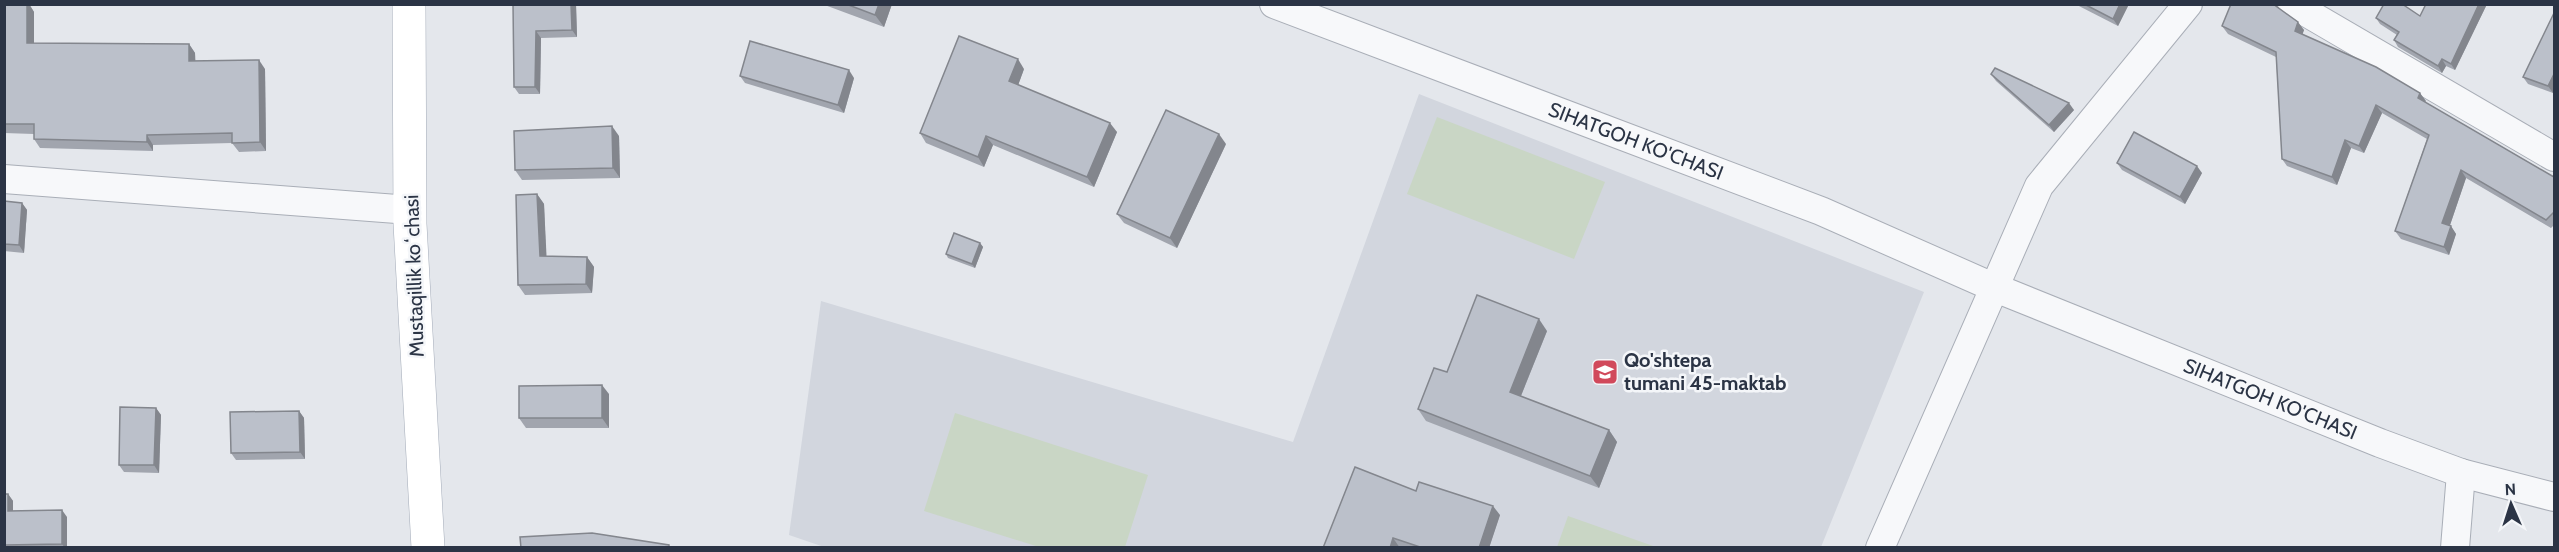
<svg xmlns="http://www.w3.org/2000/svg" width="2559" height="552" font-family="Cabin,sans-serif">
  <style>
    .built { fill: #d2d6de }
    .green { fill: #c9d6c5 }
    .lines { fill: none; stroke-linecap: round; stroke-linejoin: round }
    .minor-casing { stroke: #a9aeb7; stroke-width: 30 }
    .major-casing { stroke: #a3abb8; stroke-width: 34 }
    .minor { stroke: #f7f8fa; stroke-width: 28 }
    .major { stroke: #fff; stroke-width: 33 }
    .wall { fill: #a1a5ae }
    .shaded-wall { fill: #83868d }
    .building { fill: #bbc0ca; stroke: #83868d; stroke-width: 1.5 }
    .labels { text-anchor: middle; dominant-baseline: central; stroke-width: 5; stroke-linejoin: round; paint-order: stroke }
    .street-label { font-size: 20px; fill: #2b3445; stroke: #f4f6f9 }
    .poi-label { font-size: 20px; font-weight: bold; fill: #2b3445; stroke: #f4f6f9; text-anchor: start }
  </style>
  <rect width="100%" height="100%" fill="#e4e7ec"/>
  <polygon class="built" points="1419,94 1924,292 1821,547 827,548 789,535 821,301 1293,442"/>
  <g class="green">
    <polygon points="1437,117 1605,182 1574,259 1407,194"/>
    <polygon points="955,413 1148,475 1125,547 1039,547 924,511"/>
    <polygon points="1568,516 1656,547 1557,547"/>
  </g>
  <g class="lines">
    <defs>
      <g id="minor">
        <path id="s1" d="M1274 4 1821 211 1993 287 2380 443 2461 473 2554 497"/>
        <polyline points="2292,4 2554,157"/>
        <polyline points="4,179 410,210"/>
        <polyline points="1880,548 2039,186 2188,4"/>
        <polyline points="2455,548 2461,473"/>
      </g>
      <polyline id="major" points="409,4 410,224 428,548"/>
    </defs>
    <use href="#minor" class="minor-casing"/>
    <use href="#major" class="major-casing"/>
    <use href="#minor" class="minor"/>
    <use href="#major" class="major"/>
  </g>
  <g class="wall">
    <polygon points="4,4 29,4 34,12 34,43 189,44 195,53 195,61 265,69 266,151 239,152 232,143 153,145 153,151 40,148 34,139 34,134 4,133"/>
    <polygon points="513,4 576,4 577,37 541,38 540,94 519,94 514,87"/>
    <polygon points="822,4 892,4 884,27"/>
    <polygon points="2075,4 2129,4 2118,26"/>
    <polygon points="2426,4 2487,4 2455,70 2446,66 2442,73 2398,47 2394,40 2397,35 2380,24 2376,18 2420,16"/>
    <polygon points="2277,8 2304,30 2302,34 2420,93 2425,102 2554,177 2554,225 2551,228 2466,178 2450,225 2456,234 2449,255 2401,239 2395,231 2427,139 2382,113 2364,153 2351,148 2337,185 2287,166 2282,159 2276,57 2228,34 2222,26"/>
    <polygon points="2554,13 2553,93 2528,84 2523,77"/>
    <polygon points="1024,69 1018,85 1117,132 1094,187 993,145 984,167 926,143 920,133"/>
    <polygon points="1991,74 2074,110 2054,132 1996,81"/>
    <polygon points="740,76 854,78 844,113 745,83"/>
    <polygon points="619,136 620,178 522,180 515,170"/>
    <polygon points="1226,144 1177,248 1124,223 1117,214"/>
    <polygon points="2117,163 2202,173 2185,204 2122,170"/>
    <polygon points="537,194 544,204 546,256 587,257 594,267 592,293 525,295 518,285"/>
    <polygon points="4,201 22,203 27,210 24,253 4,251"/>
    <polygon points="980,243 983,247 975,268 948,258 946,254"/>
    <polygon points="1547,331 1521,396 1609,430 1617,442 1599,488 1426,421 1418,409 1447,372"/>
    <polygon points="609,394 609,428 526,428 519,418"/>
    <polygon points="156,408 161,415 159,473 124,472 119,465"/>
    <polygon points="299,411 304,418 305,459 236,460 231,453"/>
    <polygon points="1416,491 1500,515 1489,548 1323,548"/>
    <polygon points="4,494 8,494 13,501 13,511 67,517 67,548 4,548"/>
  </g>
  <g class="shaded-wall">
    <polygon points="27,4 29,4 34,12 34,52 27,43"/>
    <polygon points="571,4 576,5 577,37 572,30"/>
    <polygon points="879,4 892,4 884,27 875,15"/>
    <polygon points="2120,4 2129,4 2118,26 2113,19"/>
    <polygon points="2479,4 2487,4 2455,70 2451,64"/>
    <polygon points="2298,22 2304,30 2301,39 2295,31"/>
    <polygon points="536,31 541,38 540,94 535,87"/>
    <polygon points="189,44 195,53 196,71 189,61"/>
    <polygon points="1018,59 1024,69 1016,91 1009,81"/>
    <polygon points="2442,59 2446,66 2442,73 2438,66"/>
    <polygon points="259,60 265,69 266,151 260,142"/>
    <polygon points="849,70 854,78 844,113 838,105"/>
    <polygon points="2554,74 2554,91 2553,93 2548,86"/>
    <polygon points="2420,93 2426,101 2423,105 2418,98"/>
    <polygon points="2069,103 2074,110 2054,132 2049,125"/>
    <polygon points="2376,105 2382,113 2364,153 2359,146"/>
    <polygon points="1110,123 1117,132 1094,187 1087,177"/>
    <polygon points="612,126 619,136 620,178 613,168"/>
    <polygon points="1219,134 1226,144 1177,248 1170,238"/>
    <polygon points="147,135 153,145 153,151 147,142"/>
    <polygon points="986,136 993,145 984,167 978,157"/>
    <polygon points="2345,140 2351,148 2337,185 2332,177"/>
    <polygon points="2197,166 2202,173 2185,204 2180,197"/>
    <polygon points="2461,170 2466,178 2448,231 2442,223"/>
    <polygon points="537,194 544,204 547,266 540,256"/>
    <polygon points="22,203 27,210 24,253 19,245"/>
    <polygon points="2451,226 2456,234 2449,255 2444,247"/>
    <polygon points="980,243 983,247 975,268 972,264"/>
    <polygon points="587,257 594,267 592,293 586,284"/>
    <polygon points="1539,319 1547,331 1518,403 1510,392"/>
    <polygon points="602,385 609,394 609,428 602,418"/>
    <polygon points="156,408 161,415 159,473 154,465"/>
    <polygon points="299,411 304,418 305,459 300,452"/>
    <polygon points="1609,430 1617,442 1599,488 1590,476"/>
    <polygon points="8,494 13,501 13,518 8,511"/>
    <polygon points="1493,506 1500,515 1489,548 1479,548"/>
    <polygon points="62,510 67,517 67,548 65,548 62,544"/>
    <polygon points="1393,538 1400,548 1390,548"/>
  </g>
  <g class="building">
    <polygon points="4,4 27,4 27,43 189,44 189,61 259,60 260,142 232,143 232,133 147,135 147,142 34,139 34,124 4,124"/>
    <polygon points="513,4 571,4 572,30 536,31 535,87 514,87"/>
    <polygon points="846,4 879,4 875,15"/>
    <polygon points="2084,4 2120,4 2113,19"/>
    <polygon points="2231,4 2273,4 2298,22 2295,31 2376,67 2420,93 2418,98 2554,177 2554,212 2546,220 2461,170 2442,223 2451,226 2444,247 2395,231 2429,135 2376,105 2359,146 2345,140 2332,177 2282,159 2276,52 2222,26"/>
    <polygon points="2384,4 2402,4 2420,16 2426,4 2479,4 2451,64 2442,59 2438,66 2394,40 2399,32 2376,18"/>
    <polygon points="2554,13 2554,74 2548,86 2523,77"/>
    <polygon points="959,36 1018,59 1009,81 1110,123 1087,177 986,136 978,157 920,133"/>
    <polygon points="750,41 849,70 838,105 740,76"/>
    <polygon points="1995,68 2069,103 2049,125 1991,74"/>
    <polygon points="1166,110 1219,134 1170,238 1117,214"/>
    <polygon points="612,126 613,168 515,170 514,131"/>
    <polygon points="2134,132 2197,166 2180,197 2117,163"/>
    <polygon points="537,194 540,256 587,257 586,284 518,285 516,195"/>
    <polygon points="4,201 22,203 19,245 4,244"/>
    <polygon points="954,233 980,243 972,264 946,254"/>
    <polygon points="1477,295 1539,319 1510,392 1609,430 1590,476 1418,409 1434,368 1447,372"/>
    <polygon points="602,385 602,418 519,418 519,386"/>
    <polygon points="120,407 156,408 154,465 119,465"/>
    <polygon points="299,411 300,452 231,453 230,412"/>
    <polygon points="1355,467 1416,491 1419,482 1493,506 1479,548 1423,548 1393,538 1390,548 1323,548"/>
    <polygon points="4,494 8,494 8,511 62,510 62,544 4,545"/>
    <polygon points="592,533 669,545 669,548 521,548 520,537"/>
  </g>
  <defs>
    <symbol id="school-square" viewBox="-11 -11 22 22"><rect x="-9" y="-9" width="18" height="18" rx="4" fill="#d1495b" stroke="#f4f6f9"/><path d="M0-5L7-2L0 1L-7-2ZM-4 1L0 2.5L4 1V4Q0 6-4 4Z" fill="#fff"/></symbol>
  </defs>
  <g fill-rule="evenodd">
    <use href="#school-square" x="1590" y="357" width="30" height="30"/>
  </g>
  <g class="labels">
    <g class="street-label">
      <text stroke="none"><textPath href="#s1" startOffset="387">SIHATGOH KO'CHASI</textPath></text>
      <text transform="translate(414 276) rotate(-92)">Mustaqillik koʻchasi</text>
      <text stroke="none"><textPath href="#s1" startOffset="1072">SIHATGOH KO'CHASI</textPath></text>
    </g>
    <g class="poi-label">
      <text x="1624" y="360">Qo'shtepa<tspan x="1624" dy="23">tumani 45-maktab</tspan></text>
    </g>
  </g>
  <rect width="2559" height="552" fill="none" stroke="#2b3445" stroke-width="12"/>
  <g transform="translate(2511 504) rotate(357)" stroke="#f4f6f9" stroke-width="4.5" paint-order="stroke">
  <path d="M0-4.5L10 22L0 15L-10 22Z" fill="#2b3445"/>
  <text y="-9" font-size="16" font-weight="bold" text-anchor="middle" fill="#2b3445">N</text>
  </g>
</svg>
